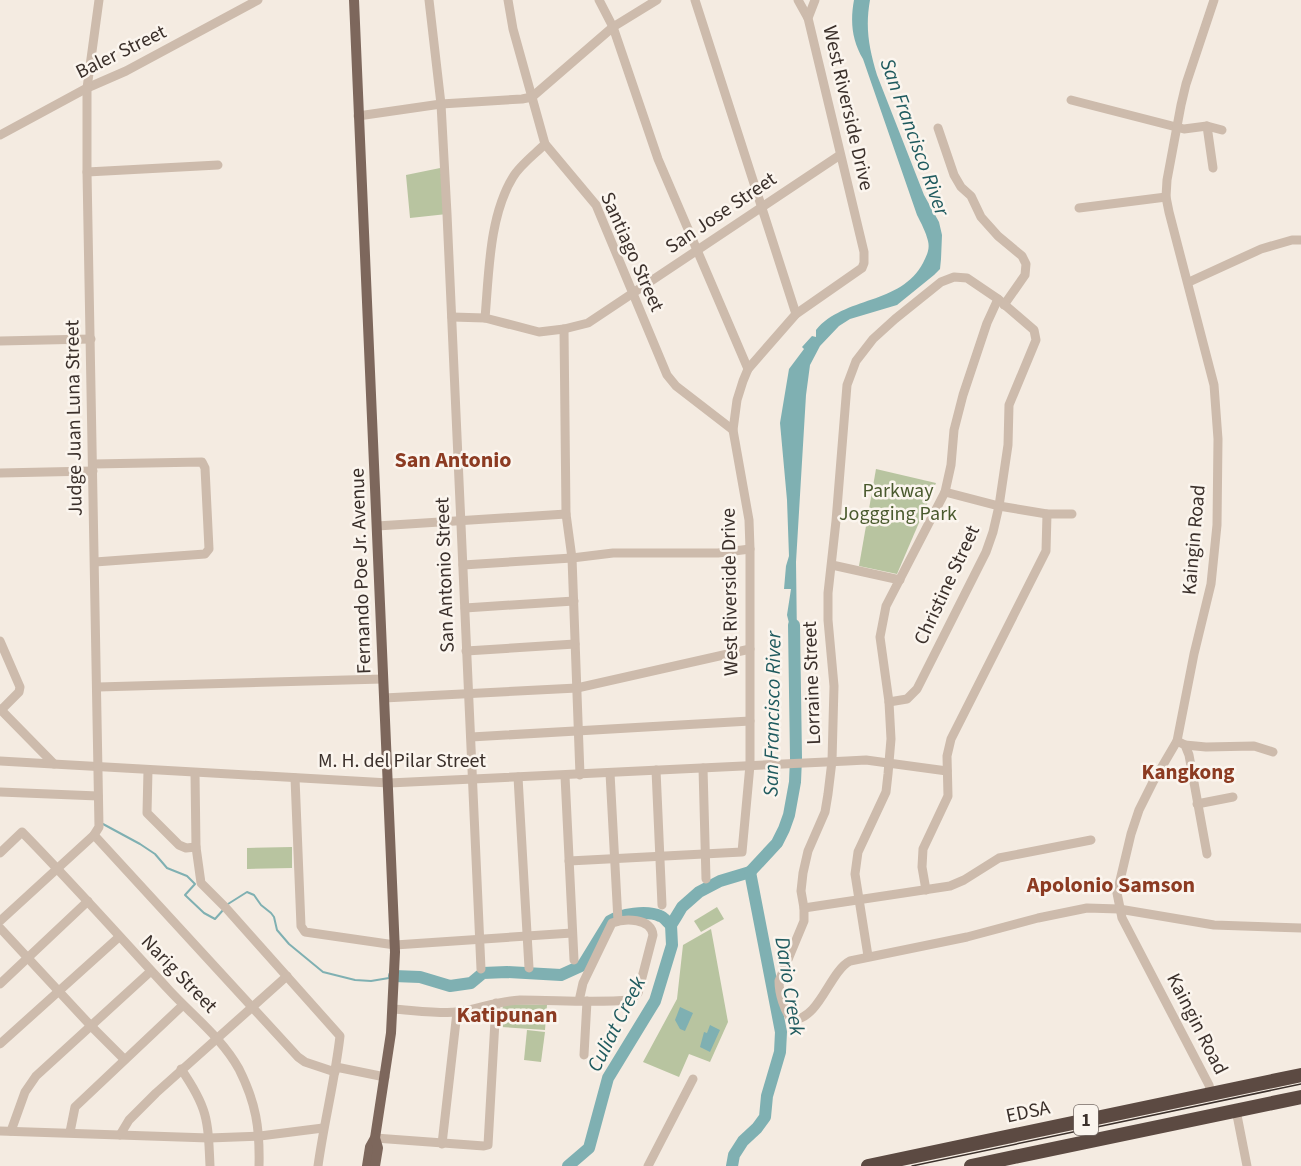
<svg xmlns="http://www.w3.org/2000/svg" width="1301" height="1166" font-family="'Source Sans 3',sans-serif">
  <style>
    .green { fill: #b8c4a0 }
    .water { fill: #7fb0b2 }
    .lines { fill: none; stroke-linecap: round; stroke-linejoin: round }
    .stream { stroke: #7fb0b2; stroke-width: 2 }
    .river { stroke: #7fb0b2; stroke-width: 12 }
    .minor { stroke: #cdbbac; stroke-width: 9 }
    .major { stroke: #7d675c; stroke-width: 10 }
    .highway { stroke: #5c4a42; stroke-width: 14 }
    .tram { stroke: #3b302b; stroke-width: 1.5 }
    .labels { text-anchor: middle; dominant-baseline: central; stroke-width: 5; stroke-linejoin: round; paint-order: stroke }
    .shield { fill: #fbf5ee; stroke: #756b66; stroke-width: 1.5 }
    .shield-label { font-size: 18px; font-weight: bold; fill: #3b302b }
    .street-label { font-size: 20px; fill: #3b302b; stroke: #fbf5ee }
    .park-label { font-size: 20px; fill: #4a5a2e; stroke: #fbf5ee }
    .water-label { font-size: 21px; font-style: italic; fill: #1f5a5e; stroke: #fbf5ee }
    .neighbourhood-label { font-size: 21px; font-weight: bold; fill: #8c3b22; stroke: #fbf5ee }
    .quarter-label { font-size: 22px; font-weight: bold; fill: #8c3b22; stroke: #fbf5ee }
  </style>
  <rect width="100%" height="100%" fill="#f4ebe1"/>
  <g class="green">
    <polygon points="445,167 447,214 410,218 406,175"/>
    <polygon points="876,469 936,483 897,574 859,566"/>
    <polygon points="292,847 292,868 247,869 247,848"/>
    <polygon points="717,907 724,919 701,932 694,921"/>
    <polygon points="711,929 728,1022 710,1062 689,1054 679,1077 643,1062 677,999 683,945"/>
    <polygon points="503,1004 547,1005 545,1030 501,1027"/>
    <polygon points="527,1030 545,1032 541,1062 524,1060"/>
  </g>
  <g class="water">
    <path d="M854 0H870C865 28 869 48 877 75L924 195 939 222 942 235 941 259 940 269 934 275 897 305 850 319 839 326 820 346 810 365 806 395 796 562 797 640 793 639 787 615 791 589H784L786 566 789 556 787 500 780 423 789 369 804 349 802 347 812 336 816 337V330C844 296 901 305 923 263 927 255 930 249 928 241 926 232 921 223 917 215L863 59C852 40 850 22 854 0Z"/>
    <polygon points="680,1007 693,1013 685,1031 680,1029 675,1020"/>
    <polygon points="710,1025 720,1030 710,1052 700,1047 704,1032 707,1033"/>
  </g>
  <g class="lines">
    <g class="stream">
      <polyline points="103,824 140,844 155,854 167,868 187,876 195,884 185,895 204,913 215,919 224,909"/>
      <polyline points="228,904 247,892 254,895 261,905 271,913 274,917 277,930 289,944 323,972 355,980 371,981 389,978"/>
    </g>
    <g class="river">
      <path d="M394 976 420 977 450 986 471 983 483 973 507 972 561 975 583 965 610 921C620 914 647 910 660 916 664 917 668 923 671 925"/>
      <polyline points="568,1166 589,1148 608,1078 655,1001 672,945 671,925 676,917 682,907 699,892 720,881 750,872 777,843 784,829 789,815 795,782 796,758 794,625"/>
      <polyline points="732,1166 734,1155 743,1141 757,1128 765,1117 767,1096 780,1052 781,1032 750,872"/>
    </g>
    <g class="minor">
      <polyline points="429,0 441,104 447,214 481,969"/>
      <polyline points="508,0 513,29 545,144 596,205 667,375 676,386 733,430"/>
      <polyline points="599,0 613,27 658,159 748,369"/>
      <polyline points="695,0 796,314"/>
      <polyline points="798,0 808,18"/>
      <polyline points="1071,100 1184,129 1207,126 1222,130"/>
      <polyline points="358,116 441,104 522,99 532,97 613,27 657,0"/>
      <polyline points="1207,126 1213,168"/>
      <polyline points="938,128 954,175 961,187 971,196 981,217 998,236 1022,256 1026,264 1025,275 1004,305"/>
      <polyline points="0,135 87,88 126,71 258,0"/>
      <polyline points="87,172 218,165"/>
      <polyline points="1079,208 1166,197"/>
      <polyline points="1189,282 1261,249 1292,240 1301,240"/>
      <polyline points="452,317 485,318 539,332 564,329 588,323 840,155"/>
      <path d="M485 318C489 273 489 216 513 177 520 165 535 154 545 144"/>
      <polyline points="564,329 566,514 572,558 580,775"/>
      <polyline points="0,341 91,339"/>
      <polyline points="93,464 202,462 205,468 209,549 205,554 95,562"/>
      <polyline points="0,473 93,471"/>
      <polyline points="945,492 999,506 1047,514 1072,514"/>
      <polyline points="377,526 566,514"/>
      <polyline points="463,565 572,558 613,553 718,553 750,549"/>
      <polyline points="832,565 900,580"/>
      <polyline points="465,608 574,601"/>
      <polyline points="0,641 20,687 19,692 1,710"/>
      <polyline points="466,651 575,644"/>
      <polyline points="98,687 383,679"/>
      <polyline points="384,698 577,688 750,649"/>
      <path d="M889 702 907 699 917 689 986 552 993 532 999 506 1008 445 1009 405 1036 340 1034 330 998 299 967 278 954 277 941 282 895 319 873 339 856 361 847 385 836 521 828 593V620L834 686 832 761 828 794 825 812 808 851 803 873 801 891 804 908V921L779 981C779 993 784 1011 792 1020 820 1019 829 972 850 961L967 937 1038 918 1087 908 1119 909 1214 925 1301 928"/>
      <polyline points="0,709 54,764"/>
      <polyline points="471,737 750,721"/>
      <polyline points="1177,741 1185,745 1189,755 1207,854"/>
      <polyline points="1185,745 1206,747 1254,746 1273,752"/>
      <polyline points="0,761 389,783 847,761 866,760 947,771"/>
      <polyline points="703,768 706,879"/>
      <polyline points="148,770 147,813 179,845 186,848 196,847"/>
      <polyline points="656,770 662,905"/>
      <path d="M195 773 196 847 201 883 226 908 340 1036C335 1080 324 1122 318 1166"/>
      <polyline points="610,773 618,921"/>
      <polyline points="565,776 574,960"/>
      <polyline points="518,777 529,968"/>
      <polyline points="295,778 301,926 305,932 395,945 572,933"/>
      <polyline points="0,792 98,796"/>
      <polyline points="1197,804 1233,797"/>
      <polyline points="94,835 298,1057 305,1062 335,1072"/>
      <path d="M0 853 22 832C72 883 120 937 169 990 192 1015 222 1038 239 1069 256 1103 260 1128 259 1166"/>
      <polyline points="569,861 742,852 750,765 750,549 749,520 733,430 737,400 743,381 748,369 796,314 862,268 864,263 864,252 808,18 815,0"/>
      <polyline points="926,890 922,867 923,849 948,796 947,756 951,739 1046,551 1047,514"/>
      <polyline points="804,908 950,886 964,880 999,858 1091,840"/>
      <polyline points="0,921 94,835 99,827 87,172 87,88 99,0"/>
      <polyline points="0,928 91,1026 124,1059"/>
      <polyline points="868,956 855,874 858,852 886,792 888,774 891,739 889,702 880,637 886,606 945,492 951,465 954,430 963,395 987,323 998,299"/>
      <polyline points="0,984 88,901"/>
      <path d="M393 1009C411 1010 441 1014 457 1012 478 1009 498 1001 520 1000 557 1000 594 1003 630 1000L638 993 653 935C651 918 625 918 612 923L583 983 579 1001"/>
      <polyline points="0,1044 119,937"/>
      <polyline points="584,1055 587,1001"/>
      <polyline points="336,1067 385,1077"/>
      <path d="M181 1069C208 1108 208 1120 210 1166"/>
      <polyline points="1211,1094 1209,1085 1122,918 1117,893 1131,834 1139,810 1153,782 1177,741 1194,654 1211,584 1217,525 1218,439 1214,385 1169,212 1166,197 1167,180 1181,105 1186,84 1214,0"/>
      <polyline points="1236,1110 1247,1166"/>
      <polyline points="0,1131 209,1138 260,1136 323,1128"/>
      <polyline points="11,1131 25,1092 36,1076 151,971"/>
      <polyline points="70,1132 75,1107 183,1005"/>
      <polyline points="120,1135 129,1120 156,1093 287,976"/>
      <polyline points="375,1138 484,1146 488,1145 496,1003"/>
      <polyline points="442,1144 457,1012"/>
      <polyline points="648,1166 693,1079"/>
    </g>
    <g class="major">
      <polyline points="354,0 395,952 391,1033 375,1138 370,1147 367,1166"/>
      <polyline points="375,1138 378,1148 375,1166"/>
    </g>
    <g class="highway">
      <polyline points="868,1166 1301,1075"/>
      <polyline points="971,1166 1301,1097"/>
    </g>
    <polyline class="tram" points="912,1166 1301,1084"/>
  </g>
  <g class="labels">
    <rect class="shield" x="1074" y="1105" width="24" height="30" rx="4.5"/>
    <g class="shield-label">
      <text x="1086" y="1120">1</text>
    </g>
    <g class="street-label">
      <text transform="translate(121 52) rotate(-26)">Baler Street</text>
      <text transform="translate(848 108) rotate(77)">West Riverside Drive</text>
      <text transform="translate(721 213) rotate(-34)">San Jose Street</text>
      <text transform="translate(632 252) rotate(66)">Santiago Street</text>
      <text transform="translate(74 418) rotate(-91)">Judge Juan Luna Street</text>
      <text transform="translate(1194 540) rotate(-85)">Kaingin Road</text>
      <text transform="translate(361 571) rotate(-92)">Fernando Poe Jr. Avenue</text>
      <text transform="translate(445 575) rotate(-92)">San Antonio Street</text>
      <text transform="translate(947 585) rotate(-65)">Christine Street</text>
      <text transform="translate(730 592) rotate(-91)">West Riverside Drive</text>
      <text transform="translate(812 683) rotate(-92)">Lorraine Street</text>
      <text x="402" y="761">M. H. del Pilar Street</text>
      <text transform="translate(179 974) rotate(46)">Narig Street</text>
      <text transform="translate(1197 1024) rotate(63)">Kaingin Road</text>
      <text transform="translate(1028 1112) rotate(-12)">EDSA</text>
    </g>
    <g class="park-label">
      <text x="898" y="491">Parkway<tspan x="898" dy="23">Joggging Park</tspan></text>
    </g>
    <g class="water-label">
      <text transform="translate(915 137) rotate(70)">San Francisco River</text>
      <text transform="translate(772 714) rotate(-89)">San Francisco River</text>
      <text transform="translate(790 986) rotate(81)">Dario Creek</text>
      <text transform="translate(616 1024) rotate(-63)">Culiat Creek</text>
    </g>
    <g class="neighbourhood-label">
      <text x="1188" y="772">Kangkong</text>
    </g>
    <g class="quarter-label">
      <text x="453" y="460">San Antonio</text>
      <text x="1111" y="885">Apolonio Samson</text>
      <text x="507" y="1015">Katipunan</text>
    </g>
  </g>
</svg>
